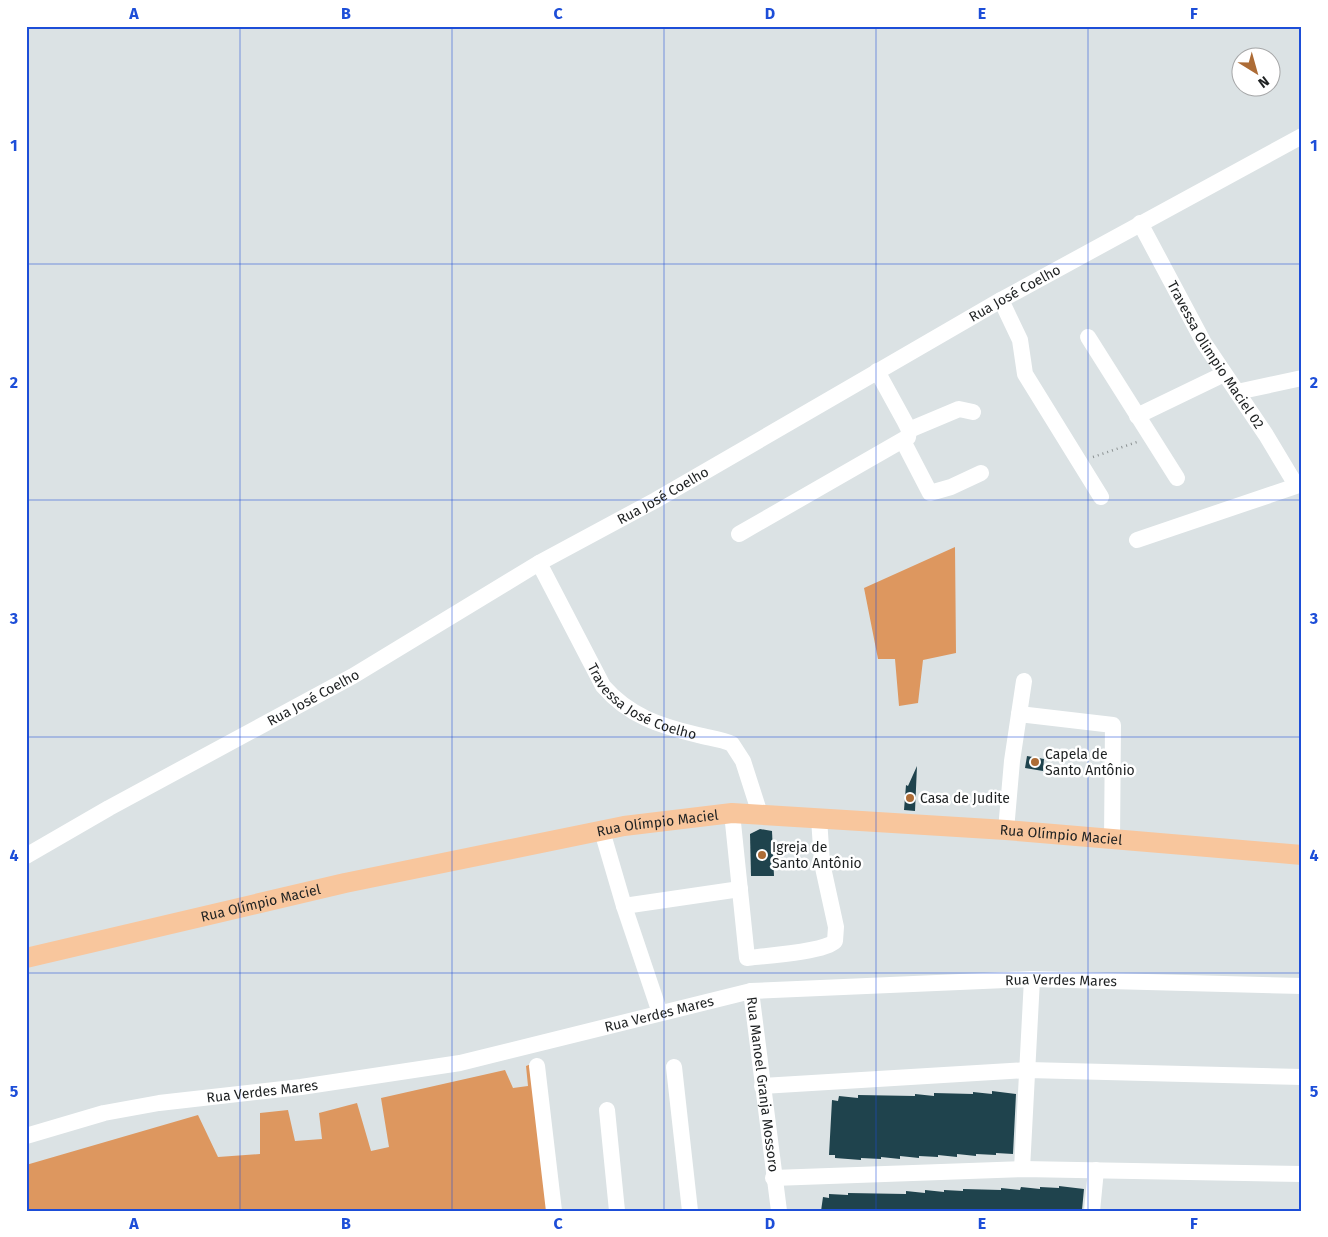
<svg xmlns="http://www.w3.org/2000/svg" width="1328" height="1237" font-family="'Fira Sans',sans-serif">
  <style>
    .forest { fill: #dd975f }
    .building { fill: #1f434d }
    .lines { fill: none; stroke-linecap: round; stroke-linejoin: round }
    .path { stroke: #8b9192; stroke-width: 2.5; stroke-dasharray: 1 4; stroke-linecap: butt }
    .minor { stroke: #fff; stroke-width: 16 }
    .major { stroke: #f8c69d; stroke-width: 20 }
    .grid { fill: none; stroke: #1d4ed8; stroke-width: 1; stroke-opacity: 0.55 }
    .poi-dot { fill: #ad6c36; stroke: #fff; stroke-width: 2 }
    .labels { text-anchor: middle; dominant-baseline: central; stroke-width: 5; stroke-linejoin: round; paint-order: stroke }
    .street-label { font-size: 14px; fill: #1e2122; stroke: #fff }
    .poi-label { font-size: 14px; fill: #1e2122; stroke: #fff; text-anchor: start }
    .neatline { fill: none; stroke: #1d4ed8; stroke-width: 2 }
    .grid-label { font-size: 16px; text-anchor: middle; font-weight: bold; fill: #1d4ed8 }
  </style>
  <rect width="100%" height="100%" fill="#dbe2e4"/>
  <g class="forest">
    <polygon points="955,547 956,653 923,660 918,703 899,706 895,659 878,659 864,588"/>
    <polygon points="542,1060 555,1211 26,1211 26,1165 198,1115 218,1157 260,1154 260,1113 288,1110 295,1141 322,1139 319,1113 357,1103 371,1151 389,1147 381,1098 505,1070 513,1088 528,1086 526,1066"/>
  </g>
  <g class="building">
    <polygon points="1027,756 1044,759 1043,771 1025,768"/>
    <polygon points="917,766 915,811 904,810 906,785 908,786"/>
    <polygon points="760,829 772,831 774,876 751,876 750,834"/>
    <polygon points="992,1091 1016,1094 1013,1154 996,1153 996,1155 976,1154 976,1156 957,1154 957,1157 938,1155 938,1157 919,1156 919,1158 900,1156 900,1159 881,1157 881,1159 861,1158 861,1160 835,1158 835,1155 829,1155 832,1100 838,1101 839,1096 858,1098 858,1095 915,1096 915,1094 934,1096 934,1093 973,1094 973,1092 992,1094"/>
    <polygon points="1059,1186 1084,1189 1082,1210 821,1211 823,1197 829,1198 829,1194 848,1195 848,1193 906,1194 906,1191 925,1193 925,1190 944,1192 944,1190 963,1191 963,1189 1001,1190 1001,1188 1020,1190 1021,1187 1040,1189 1040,1187 1059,1188"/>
  </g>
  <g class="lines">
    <polyline class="path" points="1093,457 1137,442"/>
    <g class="minor">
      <path id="s1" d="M1140 223 1204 343 1266 435 1296 485"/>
      <polyline points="1001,300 1020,340 1025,374 1101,497"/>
      <polyline points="1088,337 1177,478"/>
      <polyline points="1237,392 1302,378"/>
      <polyline points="1137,416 1224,374"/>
      <polyline points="909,430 959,409 973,412"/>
      <polyline points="903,441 930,493 951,487 981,473"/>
      <polyline points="739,534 908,437 909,430 905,422 877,371"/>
      <polyline points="1137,540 1302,484"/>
      <path id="s2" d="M539 563 603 686C629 716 660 726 698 735 709 738 722 739 732 744L743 761 760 814"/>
      <polyline points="1019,714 1113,725 1112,841"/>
      <path d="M732 813 747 958C764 956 825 952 835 941L836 927 822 863 819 818"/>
      <polyline points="1006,830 1012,761 1024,681"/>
      <polyline points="602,831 624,906 660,1013"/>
      <path id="s3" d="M26 856 109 808 353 676 539 563 656 500 1001 300 1302 136"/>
      <polyline points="624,906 740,889"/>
      <path id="s4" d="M751 991 779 1211"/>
      <polyline points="537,1066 554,1211"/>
      <polyline points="674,1067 690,1211"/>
      <polyline points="762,1086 1028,1070 1302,1077"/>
      <polyline points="607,1110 617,1211"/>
      <path id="s5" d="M26 1136 104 1113 159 1103 301 1087 460 1063 751 991 1032 979 1302 986"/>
      <polyline points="1022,1169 1032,979"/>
      <polyline points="773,1178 1022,1169 1302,1174"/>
      <polyline points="1092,1211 1096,1170"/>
    </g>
    <path class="major" id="s6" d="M26 958 345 883 624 826 732 813 1006 830 1302 855"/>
  </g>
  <path class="grid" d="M240 26V1211M452 26V1211M664 26V1211M876 26V1211M1088 26V1211M26 264H1302M26 500H1302M26 737H1302M26 973H1302"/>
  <g class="poi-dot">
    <circle cx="1035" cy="762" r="5"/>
    <circle cx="910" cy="798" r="5"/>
    <circle cx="762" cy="855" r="5"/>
  </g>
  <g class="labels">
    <g class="street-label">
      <text stroke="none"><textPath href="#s3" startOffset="1138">Rua José Coelho</textPath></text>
      <text stroke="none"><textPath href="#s1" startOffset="152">Travessa Olimpio Maciel 02</textPath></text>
      <text stroke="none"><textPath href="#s3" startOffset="732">Rua José Coelho</textPath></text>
      <text stroke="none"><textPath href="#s3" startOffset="328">Rua José Coelho</textPath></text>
      <text stroke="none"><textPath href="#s2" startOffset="180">Travessa José Coelho</textPath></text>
      <text stroke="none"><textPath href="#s6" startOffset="646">Rua Olímpio Maciel</textPath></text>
      <text stroke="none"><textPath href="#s6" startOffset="1051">Rua Olímpio Maciel</textPath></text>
      <text stroke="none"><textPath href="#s6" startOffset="241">Rua Olímpio Maciel</textPath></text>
      <text stroke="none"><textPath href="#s5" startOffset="1051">Rua Verdes Mares</textPath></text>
      <text stroke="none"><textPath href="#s5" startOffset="646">Rua Verdes Mares</textPath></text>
      <text stroke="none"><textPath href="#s4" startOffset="94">Rua Manoel Granja Mossoro</textPath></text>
      <text stroke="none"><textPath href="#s5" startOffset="241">Rua Verdes Mares</textPath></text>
    </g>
    <g class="poi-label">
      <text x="1045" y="754">Capela de<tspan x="1045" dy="16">Santo Antônio</tspan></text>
      <text x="920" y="798">Casa de Judite</text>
      <text x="772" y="847">Igreja de<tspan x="772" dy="16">Santo Antônio</tspan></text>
    </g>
  </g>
  <rect width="1328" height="1237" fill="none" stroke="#ffffff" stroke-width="55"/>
  <g transform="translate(1256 72) rotate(143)"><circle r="24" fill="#ffffff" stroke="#a5a6a7"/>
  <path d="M0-4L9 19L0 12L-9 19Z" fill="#ad6c36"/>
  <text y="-8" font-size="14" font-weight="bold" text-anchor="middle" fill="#1e2122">N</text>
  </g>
  <rect x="28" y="28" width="1272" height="1182" class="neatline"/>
  <g class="grid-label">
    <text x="134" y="19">A</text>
    <text x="346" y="19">B</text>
    <text x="558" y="19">C</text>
    <text x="770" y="19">D</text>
    <text x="982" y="19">E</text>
    <text x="1194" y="19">F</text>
    <text x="14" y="151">1</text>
    <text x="1314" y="151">1</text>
    <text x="14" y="388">2</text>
    <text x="1314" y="388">2</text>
    <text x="14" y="624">3</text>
    <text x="1314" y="624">3</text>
    <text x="14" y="861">4</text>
    <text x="1314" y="861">4</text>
    <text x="14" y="1097">5</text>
    <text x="1314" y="1097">5</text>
    <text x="134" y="1229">A</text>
    <text x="346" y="1229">B</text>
    <text x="558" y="1229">C</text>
    <text x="770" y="1229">D</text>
    <text x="982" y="1229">E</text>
    <text x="1194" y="1229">F</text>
  </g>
</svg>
